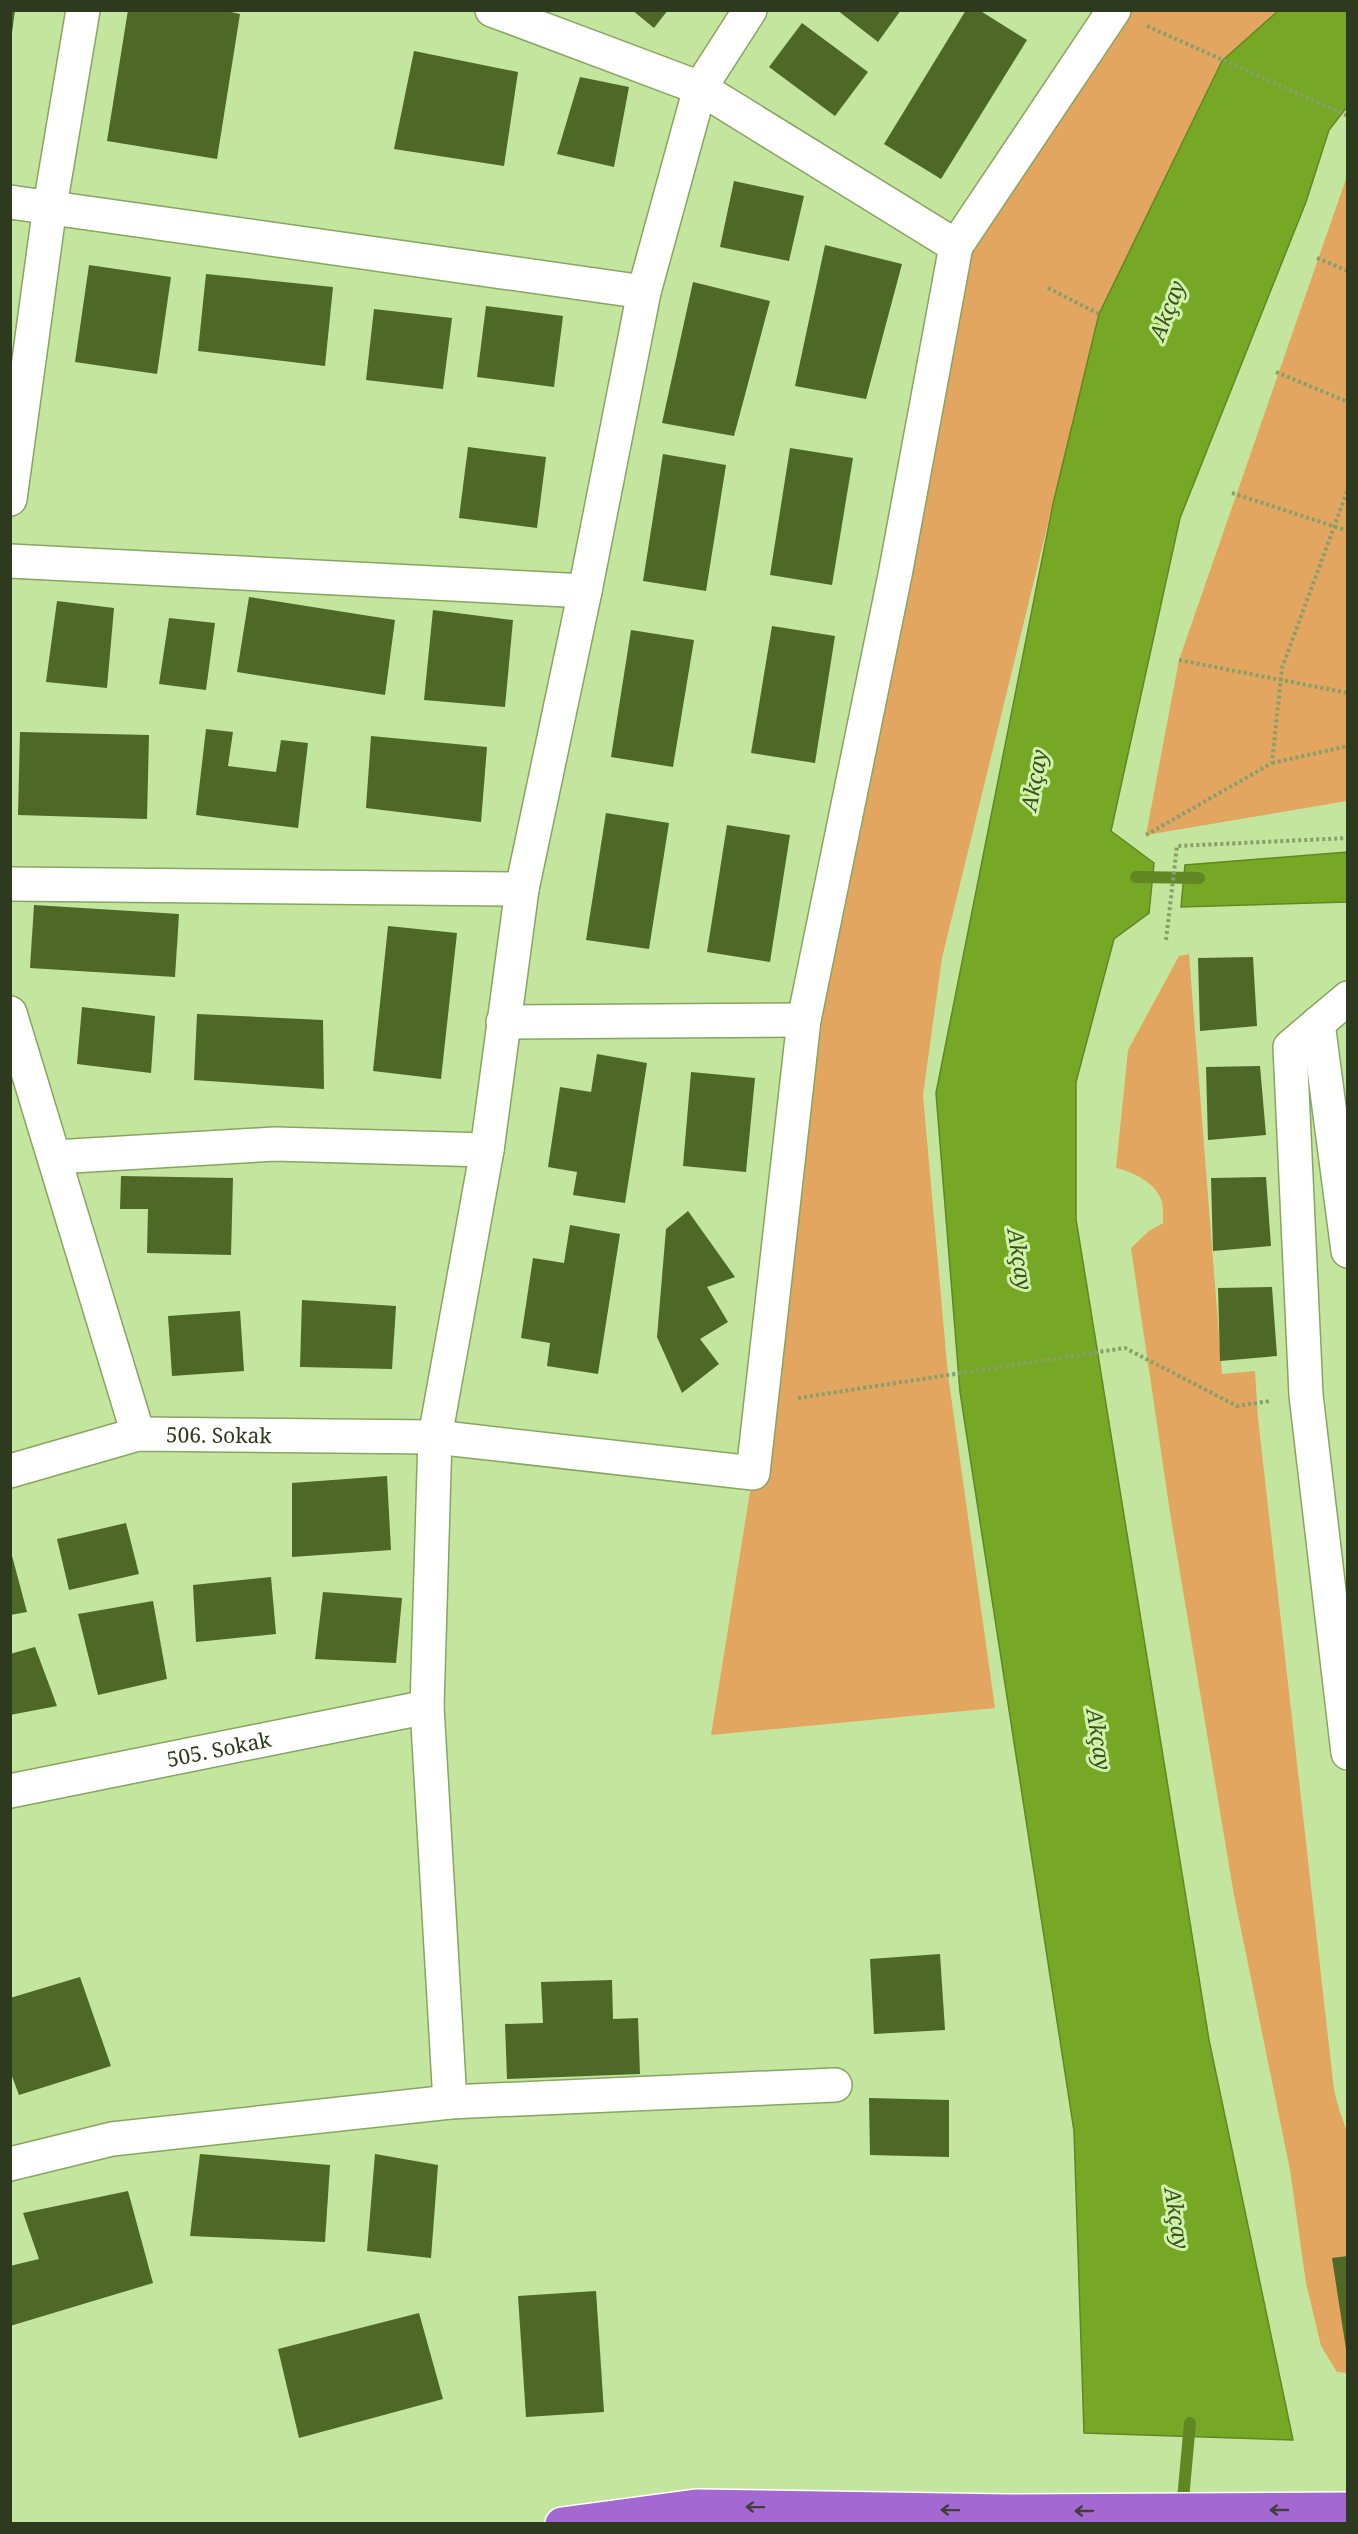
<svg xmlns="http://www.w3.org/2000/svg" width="1358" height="2534" font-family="'Noto Serif',serif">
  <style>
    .green { fill: #e2a661 }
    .water { fill: #77a825; stroke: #618723; stroke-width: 1.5 }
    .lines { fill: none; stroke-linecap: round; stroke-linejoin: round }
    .stream { stroke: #618723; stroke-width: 12 }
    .building { fill: #4d6827 }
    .street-casing { stroke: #87a560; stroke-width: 36 }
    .highway-casing { stroke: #fff; stroke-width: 36 }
    .path { stroke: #879f69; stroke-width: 4; stroke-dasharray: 3 3; stroke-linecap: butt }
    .street { stroke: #fff; stroke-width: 33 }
    .highway { stroke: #a368d1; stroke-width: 33 }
    .oneway { stroke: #3f4138 }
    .labels { text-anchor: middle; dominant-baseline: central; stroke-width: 6; stroke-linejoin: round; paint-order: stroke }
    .street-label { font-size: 21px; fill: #2d3a1d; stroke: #d1f2aa }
    .water-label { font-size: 22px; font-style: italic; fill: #3b4f1f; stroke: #d1f2aa }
  </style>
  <rect width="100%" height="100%" fill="#c4e59d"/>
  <g class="green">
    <polygon points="1114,11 1278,11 1221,61 1099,314 942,958 923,1095 948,1375 995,1708 711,1735 753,1473 804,1020 956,246"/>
    <polygon points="1347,176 1347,801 1146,835 1179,660"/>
    <path d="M1189 954 1222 1374 1255 1371 1258 1418 1334 2090 1339 2109 1347 2132V2373L1337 2372 1321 2346 1306 2283 1290 2170 1234 1895 1171 1519 1131 1248 1149 1231 1163 1223C1163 1216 1163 1209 1162 1202 1157 1183 1133 1172 1116 1168L1128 1050 1179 956Z"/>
  </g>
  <g class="water">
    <polygon points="1278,11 1347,11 1347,107 1329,130 1306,202 1180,518 1111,831 1154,863 1149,913 1114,939 1076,1082 1076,1219 1209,2040 1293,2440 1084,2433 1074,2131 960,1392 936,1093 1053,504 1099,314 1222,61"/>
    <polygon points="1347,852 1347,902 1181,907 1185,865"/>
  </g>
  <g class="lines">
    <g class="stream">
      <polyline points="1136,877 1199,878"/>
      <polyline points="1182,2510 1190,2423"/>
    </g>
  </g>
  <g class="building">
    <polygon points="10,10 15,10 12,33 10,33"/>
    <polygon points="128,10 222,10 240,14 217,159 107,141"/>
    <polygon points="632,10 668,10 654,28"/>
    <polygon points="837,10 901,10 878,42"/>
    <polygon points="966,10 979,10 1027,40 941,179 884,144"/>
    <polygon points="802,23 868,72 835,116 769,67"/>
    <polygon points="414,51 518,72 504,166 394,149"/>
    <polygon points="580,77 629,87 614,167 557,154"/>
    <polygon points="734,181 804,196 789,261 720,247"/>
    <polygon points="825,245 902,264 866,399 795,386"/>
    <polygon points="89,265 171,277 157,374 75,362"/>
    <polygon points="206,274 333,287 325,366 198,351"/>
    <polygon points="693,282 770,301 734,436 662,423"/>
    <polygon points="486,306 563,316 554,387 477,377"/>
    <polygon points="374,309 452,318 443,389 366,380"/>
    <polygon points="468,447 546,457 537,528 459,518"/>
    <polygon points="790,448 853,458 832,585 770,575"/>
    <polygon points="663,454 726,465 706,591 643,581"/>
    <polygon points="249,597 395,620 385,695 237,672"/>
    <polygon points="57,601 114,608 107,688 46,682"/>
    <polygon points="433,610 513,620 505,707 424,700"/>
    <polygon points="169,618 215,623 206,690 159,684"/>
    <polygon points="772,626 835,636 815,763 751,753"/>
    <polygon points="631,630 694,640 673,767 611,757"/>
    <polygon points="206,729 233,732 228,766 276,772 281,740 308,743 298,828 196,815"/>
    <polygon points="20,732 149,735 147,819 18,815"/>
    <polygon points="371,736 487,747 481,822 366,808"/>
    <polygon points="606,813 669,823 649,949 586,940"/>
    <polygon points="727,825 790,835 770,962 707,952"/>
    <polygon points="34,905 179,914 175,977 30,968"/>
    <polygon points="388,926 457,933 441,1079 373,1071"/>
    <polygon points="1253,957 1257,1026 1200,1031 1198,958"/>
    <polygon points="82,1007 155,1016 151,1073 77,1064"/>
    <polygon points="197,1014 323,1020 324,1089 194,1080"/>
    <polygon points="597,1054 647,1063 625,1203 573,1195 577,1172 548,1167 560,1087 591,1092"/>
    <polygon points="1260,1066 1266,1135 1208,1140 1206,1067"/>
    <polygon points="691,1072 755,1078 746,1172 683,1166"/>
    <polygon points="121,1176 233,1178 231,1255 147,1253 148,1209 120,1209"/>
    <polygon points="1266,1177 1271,1246 1213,1251 1211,1178"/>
    <polygon points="688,1211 735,1277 707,1287 728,1322 700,1339 719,1364 682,1393 657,1337 666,1229"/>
    <polygon points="570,1225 620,1234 598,1374 547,1366 550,1343 521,1338 533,1258 564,1263"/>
    <polygon points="1272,1287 1277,1356 1220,1361 1218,1288"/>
    <polygon points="302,1300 396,1306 392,1369 300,1367"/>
    <polygon points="240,1311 244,1371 172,1376 168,1316"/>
    <polygon points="387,1476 391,1550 292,1557 292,1483"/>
    <polygon points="126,1523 139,1574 69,1590 57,1539"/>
    <polygon points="11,1552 27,1612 10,1615 10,1553"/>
    <polygon points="271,1577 276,1634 196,1642 193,1585"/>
    <polygon points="323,1592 402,1598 396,1663 315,1659"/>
    <polygon points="153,1601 167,1679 98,1695 78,1614"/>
    <polygon points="35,1647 57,1706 10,1715 10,1654"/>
    <polygon points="940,1954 945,2030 874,2034 870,1959"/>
    <polygon points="80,1977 111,2066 19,2095 10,2071 10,1998"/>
    <polygon points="612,1980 613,2019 638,2018 640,2074 507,2079 505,2024 543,2023 541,1982"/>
    <polygon points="869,2098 949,2100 949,2157 870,2155"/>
    <polygon points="200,2154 330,2165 325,2242 190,2236"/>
    <polygon points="375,2154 438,2165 431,2258 367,2251"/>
    <polygon points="128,2191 153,2283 10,2326 10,2266 39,2259 23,2213"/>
    <polygon points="1348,2256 1348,2348 1346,2349 1332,2258"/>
    <polygon points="596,2291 604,2412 526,2417 518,2296"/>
    <polygon points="419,2313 443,2399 299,2438 278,2349"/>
  </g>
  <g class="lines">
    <defs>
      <g id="street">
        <polyline points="492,10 700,88 956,246 1114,10"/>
        <polyline points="10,202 644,292"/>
        <polyline points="10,499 50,206 83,10"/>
        <polyline points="10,561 585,591"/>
        <polyline points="10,884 522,889"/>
        <polyline points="1348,998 1290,1047 1306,1395 1348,1753"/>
        <polyline points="10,1013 138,1434"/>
        <polyline points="503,1022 804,1020"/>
        <polyline points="1318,1023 1348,1251"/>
        <polyline points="55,1157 275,1144 487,1150"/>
        <path id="s1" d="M10 1471 138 1434 435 1437 753 1473 804 1020 895 575 956 246"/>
        <path id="s2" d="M10 1791 427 1707"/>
        <polyline points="450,2102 427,1707 435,1437 487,1150 522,889 585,591 644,292 700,88 750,10"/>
        <polyline points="10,2164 112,2139 450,2102 835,2085"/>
      </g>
      <polyline id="highway" points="562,2524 696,2506 1008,2511 1348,2509"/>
    </defs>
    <use href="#street" class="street-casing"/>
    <use href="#highway" class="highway-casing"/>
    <g class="path">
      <polyline points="1147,26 1348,116"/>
      <polyline points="1317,258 1348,271"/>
      <polyline points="1048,288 1099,314"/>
      <polyline points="1276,372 1348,402"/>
      <polyline points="1232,493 1348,531"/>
      <polyline points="1179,660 1348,693"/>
      <polyline points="1272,763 1348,746"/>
      <polyline points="1146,835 1272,763 1282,668 1348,489"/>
      <polyline points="1166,940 1177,846 1348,838"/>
      <polyline points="798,1398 1125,1348 1237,1406 1270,1401"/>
    </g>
    <use href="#street" class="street"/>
    <use href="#highway" class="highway"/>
  </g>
  <defs><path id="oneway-shaft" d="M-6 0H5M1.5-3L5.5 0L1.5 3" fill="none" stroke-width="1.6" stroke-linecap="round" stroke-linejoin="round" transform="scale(1.5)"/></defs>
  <g class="oneway">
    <use href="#oneway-shaft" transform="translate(755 2507) rotate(-179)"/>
    <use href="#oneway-shaft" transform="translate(950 2510) rotate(-179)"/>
    <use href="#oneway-shaft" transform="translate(1279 2510) rotate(180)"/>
    <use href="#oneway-shaft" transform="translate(1084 2511) rotate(180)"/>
  </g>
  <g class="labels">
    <g class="street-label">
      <text stroke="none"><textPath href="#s1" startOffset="214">506. Sokak</textPath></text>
      <text stroke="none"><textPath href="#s2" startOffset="213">505. Sokak</textPath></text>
    </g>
    <g class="water-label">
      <text transform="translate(1166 310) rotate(-69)">Akçay</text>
      <text transform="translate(1033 780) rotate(-79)">Akçay</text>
      <text transform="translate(1021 1259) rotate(81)">Akçay</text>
      <text transform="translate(1100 1739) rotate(81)">Akçay</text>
      <text transform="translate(1178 2218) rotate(81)">Akçay</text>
    </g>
  </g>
  <rect width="1358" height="2534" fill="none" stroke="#2d3a1d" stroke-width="24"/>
</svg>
